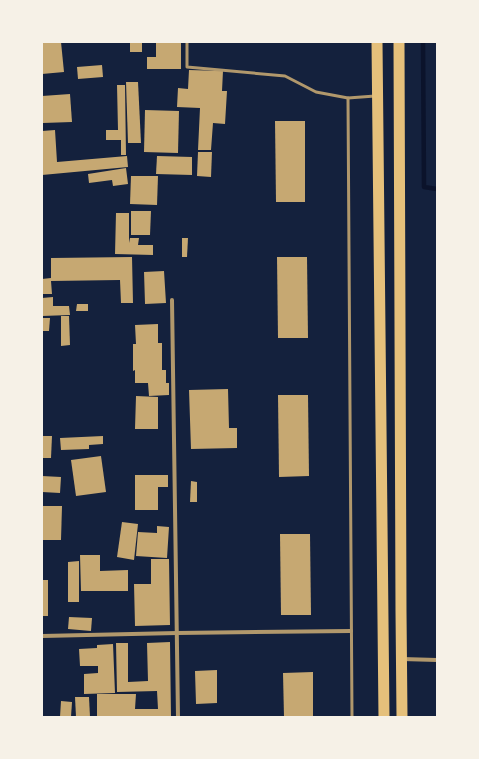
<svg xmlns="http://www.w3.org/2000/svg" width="479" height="759" font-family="Georgia,serif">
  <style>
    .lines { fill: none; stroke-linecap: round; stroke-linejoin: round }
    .stream { stroke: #0b132b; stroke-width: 4.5 }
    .building { fill: #c6a872 }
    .service { stroke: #b1986c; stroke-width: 3 }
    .minor { stroke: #b1986c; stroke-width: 4 }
    .trunk { stroke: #e5c07b; stroke-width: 11 }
  </style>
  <rect width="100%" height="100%" fill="#14213d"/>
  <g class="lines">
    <polyline class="stream" points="423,42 424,187 437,189"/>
  </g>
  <g class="building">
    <polygon points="42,42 61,42 64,72 42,74"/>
    <rect x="130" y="42" width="12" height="10"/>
    <polygon points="156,42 181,42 181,69 147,69 147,57 156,57"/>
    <polygon points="102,65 103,77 78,79 77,67"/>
    <polygon points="189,70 223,71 222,91 227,91 225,124 213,123 211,150 198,150 200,108 177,107 178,88 188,89"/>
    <polygon points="126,82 138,82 141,143 128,143"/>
    <polygon points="117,85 125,85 126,155 121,155 121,140 106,140 106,130 118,130"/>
    <polygon points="70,94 72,122 43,123 42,96"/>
    <polygon points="145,110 179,111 178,153 144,152"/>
    <polygon points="275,121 305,121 305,202 276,202"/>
    <polygon points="55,130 57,162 127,156 128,167 42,175 42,131"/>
    <polygon points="198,152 212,152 211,177 197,176"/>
    <polygon points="157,156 192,157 192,175 156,174"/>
    <polygon points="126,168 128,184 113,186 112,180 89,183 88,174"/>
    <polygon points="131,176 158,176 157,205 130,204"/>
    <polygon points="131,211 151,211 150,235 131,235"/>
    <polygon points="116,213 129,213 129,243 130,238 139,238 138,245 153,245 153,255 115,254"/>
    <polygon points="182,238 188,238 187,257 182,257"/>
    <polygon points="132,257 133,303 121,303 120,280 51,281 52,294 42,294 42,279 51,278 51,258"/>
    <polygon points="277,257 307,257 308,338 278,338"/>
    <polygon points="164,271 166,303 145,304 144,272"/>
    <polygon points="53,297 53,306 69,306 70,315 42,316 42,298"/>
    <polygon points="77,304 88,304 88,311 76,311"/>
    <polygon points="61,316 69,316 70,345 61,346"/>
    <polygon points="42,318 50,318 49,331 42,331"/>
    <polygon points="158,324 158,343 162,343 162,370 166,370 166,383 169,383 169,395 149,396 148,383 135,383 135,370 133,371 133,344 136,344 135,325"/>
    <polygon points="228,389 229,428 237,428 237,448 191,449 189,390"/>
    <polygon points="278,395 308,395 309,476 279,477"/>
    <polygon points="136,396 158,397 158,429 135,429"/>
    <polygon points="42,436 52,436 51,458 42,458"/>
    <polygon points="103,436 103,444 89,445 89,449 61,450 60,438"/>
    <polygon points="101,456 106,492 76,496 71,460"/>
    <polygon points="135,475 168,475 168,487 158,487 158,510 135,510"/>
    <polygon points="42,476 61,477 60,493 42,492"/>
    <polygon points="191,481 197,482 197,502 190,502"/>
    <polygon points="42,506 62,506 61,540 42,540"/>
    <polygon points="122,522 138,524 134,560 117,557"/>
    <polygon points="157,526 169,527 167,558 136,556 138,532 157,533"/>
    <polygon points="280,534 310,534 311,615 281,615"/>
    <polygon points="80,555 100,555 100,571 128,570 128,591 81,591"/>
    <polygon points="151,559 169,559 170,625 135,626 134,584 151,584"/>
    <polygon points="79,561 79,602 68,602 68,562"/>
    <rect x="42" y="580" width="6" height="36"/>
    <polygon points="69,617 92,618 91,631 68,629"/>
    <polygon points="170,642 171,717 97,717 97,694 136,694 135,709 158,709 157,691 117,692 116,643 128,643 128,682 148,681 147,643"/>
    <polygon points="113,644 115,693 84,694 84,674 98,673 98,666 80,666 79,649 97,648 97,645"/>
    <polygon points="217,670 217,703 196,704 195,671"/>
    <polygon points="313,672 313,717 284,717 283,673"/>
    <polygon points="75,697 89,697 90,717 76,717"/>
    <polygon points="61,701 72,702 71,717 60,717"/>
  </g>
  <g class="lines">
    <g class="service">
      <polyline points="187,42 187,67 285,76 316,92 348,98 375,96"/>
      <polyline points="348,98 352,717"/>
    </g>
    <g class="minor">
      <polyline points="172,300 178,717"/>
      <polyline points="42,636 177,633 351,631"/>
      <polyline points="402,659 437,660"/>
    </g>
    <g class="trunk">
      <polyline points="377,42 384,717"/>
      <polyline points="399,42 401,611 402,717"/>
    </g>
  </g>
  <rect width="479" height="759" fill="none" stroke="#f6f1e7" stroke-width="86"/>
</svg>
